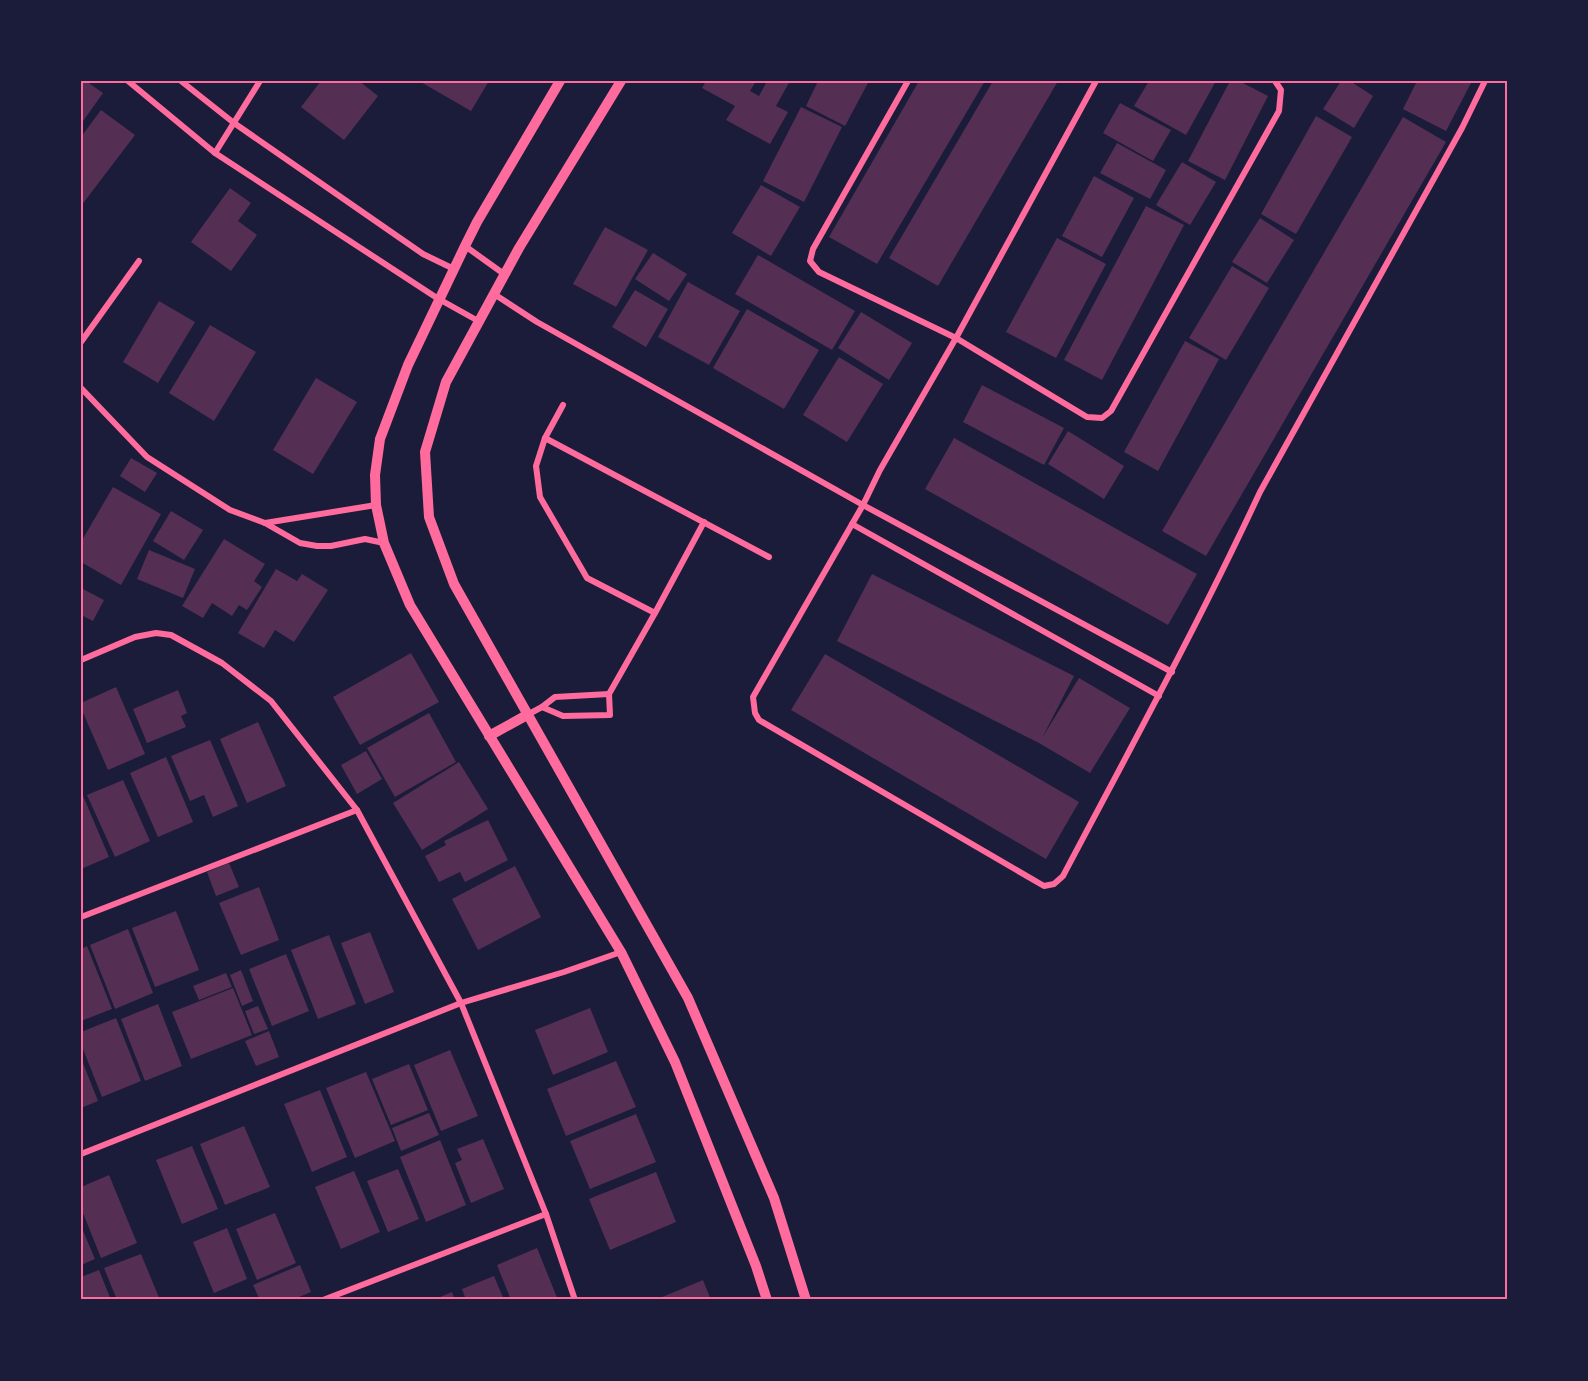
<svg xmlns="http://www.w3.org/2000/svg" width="1588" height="1381" font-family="'Open Sans',sans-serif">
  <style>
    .building { fill: #542f53 }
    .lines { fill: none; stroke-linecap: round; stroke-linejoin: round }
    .minor { stroke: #ff6b9d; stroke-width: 6 }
    .tertiary { stroke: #ff6b9d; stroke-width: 10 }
    .neatline { fill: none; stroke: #ff6b9d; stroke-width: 2 }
  </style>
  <rect width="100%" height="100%" fill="#1b1b3a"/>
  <g class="building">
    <polygon points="81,81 86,81 103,93 81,124"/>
    <polygon points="321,81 359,81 378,96 344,140 301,107"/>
    <polygon points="419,81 489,81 471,111"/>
    <polygon points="706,81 756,81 750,91 759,96 767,81 790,81 776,106 788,112 770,144 726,120 735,106 702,88"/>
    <polygon points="818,81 869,81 845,126 806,106"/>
    <polygon points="919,81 985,81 877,264 829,237"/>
    <polygon points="993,81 1058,81 938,286 889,258"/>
    <polygon points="1149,81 1216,81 1186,135 1134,106"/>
    <polygon points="1230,81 1239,81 1268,96 1225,180 1188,161"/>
    <polygon points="1341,81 1350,81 1373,96 1354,128 1323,109"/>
    <polygon points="1417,81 1472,81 1446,131 1403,109"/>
    <polygon points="1120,103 1171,130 1153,161 1103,133"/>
    <polygon points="801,107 842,127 804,202 763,181"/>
    <polygon points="101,110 135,135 81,206 81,137"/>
    <polygon points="1316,116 1352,137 1296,234 1261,214"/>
    <polygon points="1403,117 1446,142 1206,556 1162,531"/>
    <polygon points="1117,143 1166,170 1150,199 1100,173"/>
    <polygon points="1182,162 1216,182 1190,225 1156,205"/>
    <polygon points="1094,176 1134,198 1102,257 1062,236"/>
    <polygon points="761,185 800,207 771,256 732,233"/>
    <polygon points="230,188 251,203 238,221 257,235 231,271 191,242"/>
    <polygon points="1146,206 1184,225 1102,380 1064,360"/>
    <polygon points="1260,218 1294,240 1267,283 1232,262"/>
    <polygon points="605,227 648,250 616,307 573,284"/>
    <polygon points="1057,238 1106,264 1056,358 1006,332"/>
    <polygon points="653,253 687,274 669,301 635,279"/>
    <polygon points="758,255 855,311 832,350 735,294"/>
    <polygon points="1232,266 1269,288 1226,360 1189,338"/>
    <polygon points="688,282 740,311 709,365 658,337"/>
    <polygon points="635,290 668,309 646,347 612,327"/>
    <polygon points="159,301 195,322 158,383 123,362"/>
    <polygon points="747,309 819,350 784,409 713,368"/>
    <polygon points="861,312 912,343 889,380 838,348"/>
    <polygon points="210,325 256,352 214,421 169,393"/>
    <polygon points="1185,341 1219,359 1158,471 1124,452"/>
    <polygon points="839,357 883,384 847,442 803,415"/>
    <polygon points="316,378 357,402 313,474 273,450"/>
    <polygon points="982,385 1064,428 1044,465 963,422"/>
    <polygon points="1068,431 1124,466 1104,499 1048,464"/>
    <polygon points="954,438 1197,574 1168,625 925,489"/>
    <polygon points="131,458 157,473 145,492 120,476"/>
    <polygon points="113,487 161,514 121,585 81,562 81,542"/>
    <polygon points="171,511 203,530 184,560 153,541"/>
    <polygon points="224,539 265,564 254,581 262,587 247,610 239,605 232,616 212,603 203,618 182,606"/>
    <polygon points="149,550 195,569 183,598 137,579"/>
    <polygon points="276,569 297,581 302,574 328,590 294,642 275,630 264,648 238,633"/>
    <polygon points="872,574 1074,676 1042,738 1079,678 1130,708 1090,773 1039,743 837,641"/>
    <polygon points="81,588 104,600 93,621 81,615"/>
    <polygon points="411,653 439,702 360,745 333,697"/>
    <polygon points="825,654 1079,802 1046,859 791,710"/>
    <polygon points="116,687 145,754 108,770 81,708 81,703"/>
    <polygon points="178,690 187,713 181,716 186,727 147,743 133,709"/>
    <polygon points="429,713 456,762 395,797 367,748"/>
    <polygon points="258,722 286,786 247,803 220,739"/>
    <polygon points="210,740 238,806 213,817 204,795 190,801 171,756"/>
    <polygon points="366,751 382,779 357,794 341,765"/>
    <polygon points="166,757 193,822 158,837 130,773"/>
    <polygon points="459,762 488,809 422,850 393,803"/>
    <polygon points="123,780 150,841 115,857 87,795"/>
    <polygon points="81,791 109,857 81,869"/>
    <polygon points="488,820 508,860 465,882 460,872 439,882 425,856 446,845 444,841"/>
    <polygon points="229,863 239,887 216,896 207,872"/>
    <polygon points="515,866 541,917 478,950 452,899"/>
    <polygon points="259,887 279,940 241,955 219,903"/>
    <polygon points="176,911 199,970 155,987 132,928"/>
    <polygon points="128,929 153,993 115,1009 90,945"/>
    <polygon points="370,932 394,992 365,1004 341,943"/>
    <polygon points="329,935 356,1004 318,1019 291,950"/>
    <polygon points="87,946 112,1009 81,1021 81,949"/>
    <polygon points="286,954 309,1011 272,1026 249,969"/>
    <polygon points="241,970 253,1001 242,1006 230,975"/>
    <polygon points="226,973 232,987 199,1000 193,986"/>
    <polygon points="233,988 252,1035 191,1059 172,1012"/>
    <polygon points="158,1004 182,1066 145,1081 121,1019"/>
    <polygon points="258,1006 268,1029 254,1034 245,1011"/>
    <polygon points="590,1008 608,1052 553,1075 535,1030"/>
    <polygon points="116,1018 141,1081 102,1097 81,1044 81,1032"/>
    <polygon points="269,1031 279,1057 256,1066 245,1041"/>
    <polygon points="450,1050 478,1116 441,1131 414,1065"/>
    <polygon points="81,1058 98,1101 81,1108"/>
    <polygon points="616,1061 636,1107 566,1136 547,1089"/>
    <polygon points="409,1064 428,1110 391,1125 372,1079"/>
    <polygon points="366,1072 395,1141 355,1158 326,1088"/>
    <polygon points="320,1090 347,1157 312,1172 284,1104"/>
    <polygon points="429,1113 439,1135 401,1151 392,1128"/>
    <polygon points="636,1114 656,1162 590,1189 570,1141"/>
    <polygon points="244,1126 270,1187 225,1205 200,1144"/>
    <polygon points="483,1139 504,1189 471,1203 455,1163 462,1160 457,1149"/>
    <polygon points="440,1140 466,1205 426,1222 400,1157"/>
    <polygon points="192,1146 218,1209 182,1224 156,1160"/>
    <polygon points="398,1169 419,1219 388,1232 367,1181"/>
    <polygon points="354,1171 380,1232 341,1249 315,1187"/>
    <polygon points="656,1172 676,1222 610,1250 589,1199"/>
    <polygon points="109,1175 137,1243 101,1258 81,1208 81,1187"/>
    <polygon points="275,1213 296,1263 257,1280 236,1229"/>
    <polygon points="81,1226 95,1259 81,1265"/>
    <polygon points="227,1228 247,1279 214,1293 193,1242"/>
    <polygon points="537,1248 558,1300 511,1300 497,1265"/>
    <polygon points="141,1254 160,1300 117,1300 104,1268"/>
    <polygon points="300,1265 311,1292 292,1300 260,1300 253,1285"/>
    <polygon points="99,1270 111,1300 81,1300 81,1277"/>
    <polygon points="494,1276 504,1300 466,1300 462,1289"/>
    <polygon points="703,1280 711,1300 655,1300"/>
    <polygon points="452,1292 455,1300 433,1300"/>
  </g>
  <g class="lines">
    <g class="minor">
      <polyline points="128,81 215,153 437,298 480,322"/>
      <polyline points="181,81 234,123 423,254 454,269"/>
      <polyline points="908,81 813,249 810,261 819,272 956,338 1087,417 1102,418 1111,411 1279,111 1281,90 1275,81"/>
      <path d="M1096 81 956 338 880 470 863 505 753 697 755 713 759 720 1044 886 1054 884 1063 876C1130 749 1199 623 1260 492L1462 128 1485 81"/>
      <polyline points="215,153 260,81"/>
      <polyline points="465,246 504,274"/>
      <polyline points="494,294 537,322 863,505 1172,672"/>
      <polyline points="81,342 139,261"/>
      <polyline points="81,388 147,457 230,510 265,523 300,543 317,546 331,546 365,539 384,543"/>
      <polyline points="563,405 545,438 536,466 540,497 587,578 655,613"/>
      <polyline points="545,438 769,557"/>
      <polyline points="265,523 376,505"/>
      <polyline points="852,524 1159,696"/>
      <polyline points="81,660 135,637 156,633 171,635 222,663 271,701 357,810 461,1003 546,1214 575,1300"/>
      <polyline points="542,707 563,716 610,715 609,694 655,613 704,522"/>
      <polyline points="527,715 542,707 555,697 609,694"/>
      <polyline points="81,917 357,810"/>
      <polyline points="81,1154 461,1003 564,972 621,952"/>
      <polyline points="323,1300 546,1214"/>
    </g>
    <g class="tertiary">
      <polyline points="560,81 477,222 465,246 408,365 380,439 375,475 376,505 384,543 410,605 621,952 675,1062 756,1266 767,1300"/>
      <polyline points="621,81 519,248 446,382 425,452 429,517 454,584 688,998 774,1198 806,1300"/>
      <polyline points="489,736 527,715"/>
    </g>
  </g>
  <rect width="1588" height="1381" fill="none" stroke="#1b1b3a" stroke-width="165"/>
  <rect x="82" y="82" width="1424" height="1216" class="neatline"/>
</svg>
